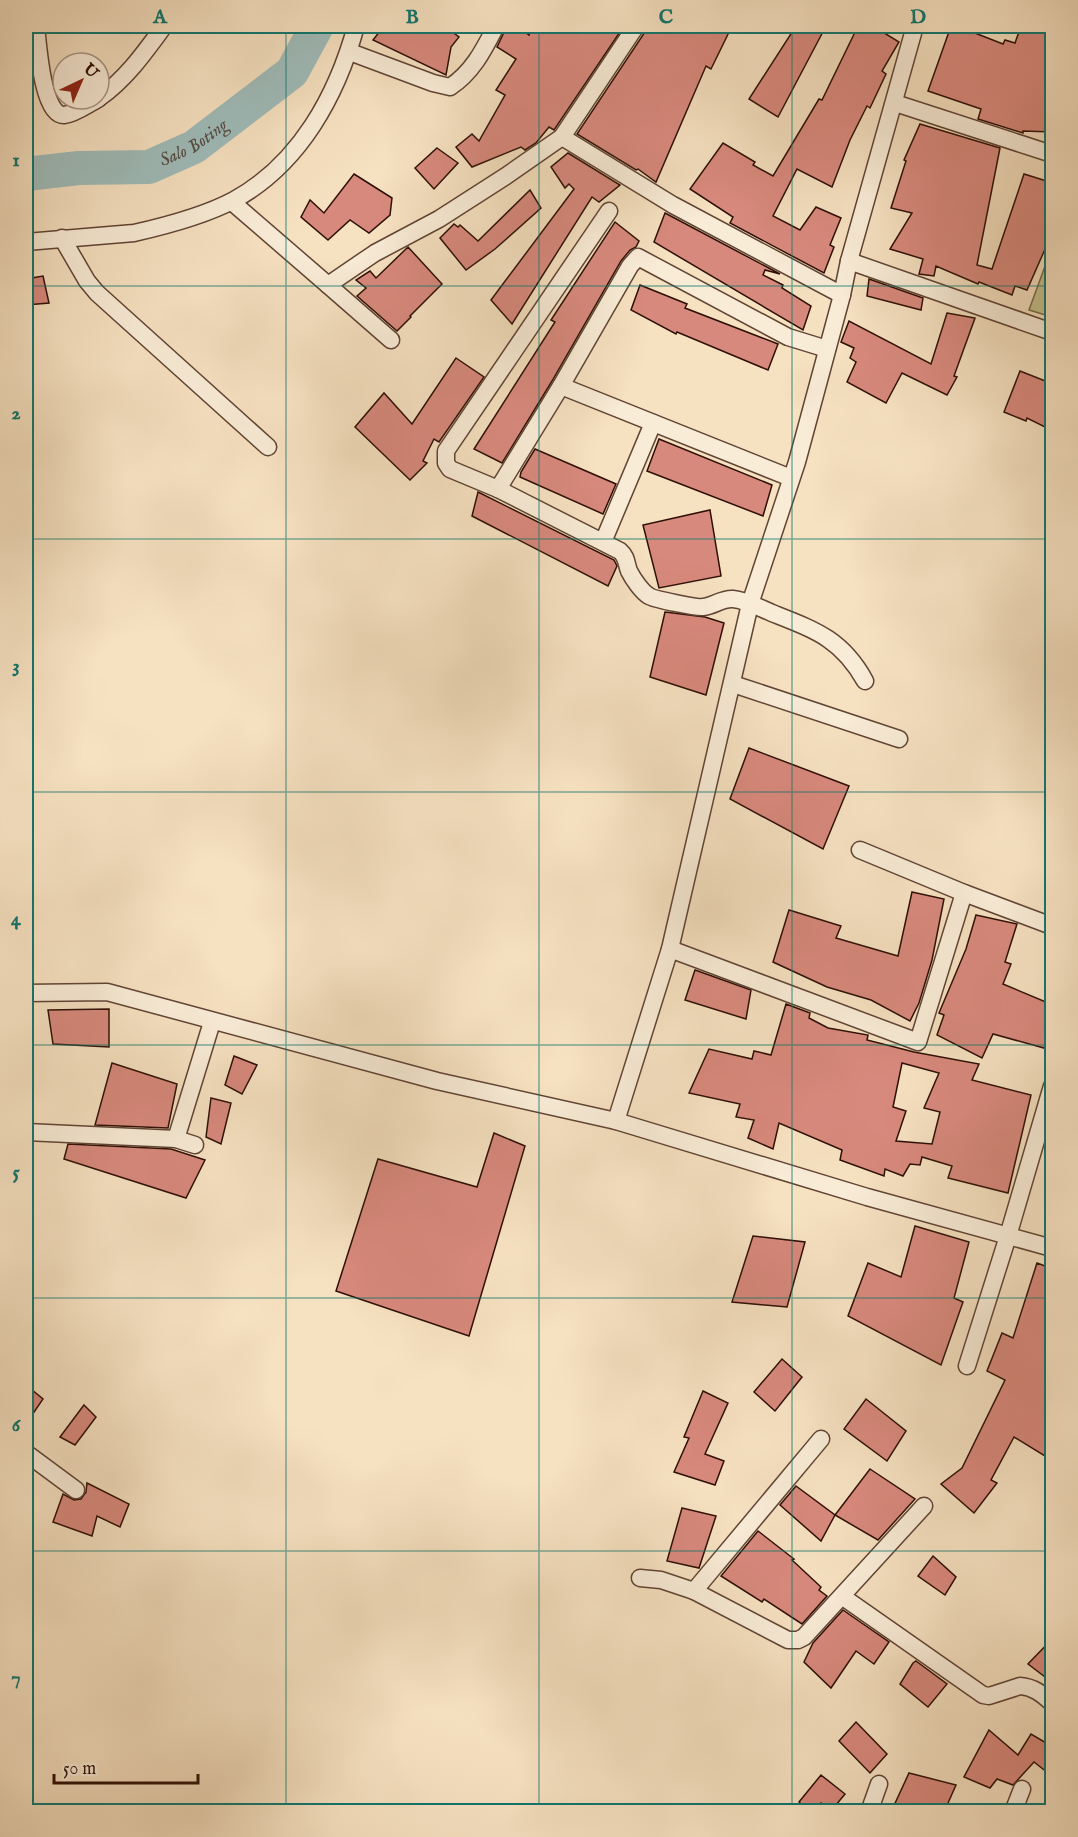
<svg xmlns="http://www.w3.org/2000/svg" width="1078" height="1837" font-family="'IM FELL English',serif">
  <style>
    .green { fill: #c3c18e; stroke: #78684a; stroke-width: 1.5 }
    .lines { fill: none; stroke-linecap: round; stroke-linejoin: round }
    .river { stroke: #9fbcba; stroke-width: 34 }
    .building { fill: #d8897d; stroke: #2e0f05; stroke-width: 1.5; fill-rule: evenodd }
    .minor-casing { stroke: #604434; stroke-width: 19 }
    .minor { stroke: #f9ecd7; stroke-width: 16 }
    .grid { fill: none; stroke: #0f766e; stroke-width: 1.5; stroke-opacity: 0.55 }
    .labels { text-anchor: middle; dominant-baseline: central; stroke-width: 4.5; stroke-linejoin: round; paint-order: stroke }
    .water-label { font-size: 18px; font-style: italic; fill: #564c44; stroke: #f9ecd7 }
    .neatline { fill: none; stroke: #0f766e; stroke-width: 2 }
    .grid-label { font-size: 20px; text-anchor: middle; font-weight: bold; fill: #0f766e }
  </style>
  <rect width="100%" height="100%" fill="#f6e1c1"/>
  <filter id="stains"><feTurbulence type="fractalNoise" baseFrequency=".00333" numOctaves="4"/><feColorMatrix values="0 0 0 0 .2 0 0 0 0 .09 0 0 0 0 .02 0 0 0 .5 -.17"/></filter>
  <radialGradient id="worn" r=".72"><stop offset=".6" stop-color="#630" stop-opacity="0"/><stop offset="1" stop-color="#630" stop-opacity=".3"/></radialGradient>
  <polygon class="green" points="1052,247 1052,317 1029,310"/>
  <g class="lines">
    <path class="river" id="s1" d="M26 174 79 168 149 167 194 147 292 72 317 26"/>
  </g>
  <g class="building">
    <polygon points="384,26 444,26 459,37 451,47 446,75 373,40"/>
    <polygon points="507,26 517,26 529,35 533,26 624,26 554,130 549,127 536,143 525,150 521,147 472,167 456,147 472,134 479,141 505,95 496,90 516,59 497,47"/>
    <polygon points="646,26 682,26 697,32 701,26 732,26 711,69 706,66 656,182 638,169 636,170 577,134 645,32"/>
    <polygon points="796,26 826,26 778,117 749,99"/>
    <polygon points="858,26 873,26 899,42 882,71 886,74 870,108 867,106 850,140 832,187 797,169 773,216 800,230 816,207 841,218 830,245 834,247 824,273 730,223 733,217 690,189 723,143 755,162 753,165 773,176 819,99 822,100"/>
    <polygon points="951,26 957,26 1003,44 1005,40 1015,43 1021,26 1053,26 1053,132 1023,131 1023,133 978,119 981,109 928,91"/>
    <polygon points="920,124 1000,148 977,265 992,269 1024,174 1053,183 1053,231 1027,290 1015,286 1012,295 979,282 978,284 936,266 934,276 919,274 923,259 890,249 912,213 891,208 906,161 904,160"/>
    <polygon points="437,148 458,163 434,189 415,168"/>
    <polygon points="568,153 620,185 599,202 592,197 512,324 491,300 574,189 569,184 565,188 551,167"/>
    <polygon points="354,174 392,198 390,215 369,233 350,220 328,240 301,217 310,200 324,213"/>
    <polygon points="530,190 541,208 495,249 466,270 440,238 454,224 458,227 460,225 478,241"/>
    <polygon points="665,213 780,274 765,270 763,275 783,285 782,288 811,306 803,330 654,242"/>
    <polygon points="615,222 639,241 636,247 630,250 621,261 552,381 502,463 474,449 555,322 551,320"/>
    <polygon points="408,247 442,284 410,316 411,317 397,331 357,296 366,288 356,280 370,271 376,278"/>
    <polygon points="43,276 49,303 26,305 26,279"/>
    <polygon points="869,279 923,298 921,310 867,296"/>
    <polygon points="640,285 687,304 685,308 778,344 768,370 677,332 676,334 631,310"/>
    <polygon points="947,313 975,318 954,376 957,377 947,395 902,373 886,403 847,382 856,362 850,358 854,348 841,342 849,321 931,364"/>
    <polygon points="456,358 484,377 439,442 434,439 423,461 427,463 410,480 355,427 384,393 412,424"/>
    <polygon points="1020,371 1053,384 1053,418 1049,417 1045,427 1027,418 1026,421 1004,412"/>
    <polygon points="659,439 772,485 763,516 647,471"/>
    <polygon points="535,449 616,484 603,514 520,477 521,472"/>
    <polygon points="478,492 614,560 617,566 608,586 472,516"/>
    <polygon points="710,510 721,576 659,588 643,525"/>
    <polygon points="665,612 705,617 724,623 706,695 650,677"/>
    <polygon points="749,748 849,786 823,849 730,799"/>
    <polygon points="912,892 944,899 932,960 919,1003 910,1021 871,1000 827,987 773,962 789,910 841,926 836,938 898,956"/>
    <polygon points="976,915 1017,924 1005,962 1011,964 1003,984 1053,1005 1053,1027 1044,1048 993,1034 982,1058 937,1035 944,1015 939,1013 966,949"/>
    <polygon points="695,970 751,990 746,1019 685,1000"/>
    <path d="M786 1004 810 1013 809 1018 828 1028 868 1035 867 1040 914 1052 979 1064 972 1080 1031 1095 1008 1193 948 1178 952 1166 922 1157 920 1165 910 1164 903 1176 885 1169 884 1176 840 1160 842 1150 779 1123 773 1149 748 1138 754 1120 736 1117 740 1104 689 1093 709 1049 752 1059 754 1051 771 1055ZM902 1063 939 1073 924 1108 940 1112 932 1144 896 1141 906 1111 893 1107Z"/>
    <polygon points="109,1009 109,1047 53,1044 48,1010"/>
    <polygon points="234,1056 257,1065 242,1094 225,1085"/>
    <polygon points="112,1063 177,1084 168,1128 95,1125"/>
    <polygon points="211,1098 231,1103 221,1144 206,1137"/>
    <polygon points="494,1133 525,1146 469,1336 336,1291 378,1159 477,1187"/>
    <polygon points="68,1144 171,1149 205,1160 186,1198 64,1159"/>
    <polygon points="915,1226 969,1242 954,1298 963,1302 941,1365 848,1316 868,1263 901,1277"/>
    <polygon points="753,1236 805,1242 787,1307 732,1302"/>
    <polygon points="1037,1263 1053,1269 1053,1461 1014,1437 991,1480 997,1483 974,1513 941,1484 962,1468 1005,1380 987,1371 1002,1333 1013,1338"/>
    <polygon points="782,1359 802,1377 775,1411 754,1392"/>
    <polygon points="26,1385 43,1399 26,1424"/>
    <polygon points="703,1391 728,1403 705,1454 724,1461 715,1485 674,1472 689,1438 684,1437"/>
    <polygon points="866,1399 906,1431 887,1461 844,1429"/>
    <polygon points="84,1405 96,1417 75,1445 60,1437"/>
    <polygon points="870,1469 915,1499 878,1540 835,1515"/>
    <polygon points="87,1483 129,1504 120,1527 97,1516 92,1536 53,1522 63,1494 74,1500 81,1499 86,1492"/>
    <polygon points="796,1486 835,1515 821,1541 780,1505"/>
    <polygon points="682,1508 716,1516 699,1568 667,1561"/>
    <polygon points="758,1531 794,1559 792,1560 821,1587 819,1590 827,1596 802,1624 764,1599 762,1602 721,1576"/>
    <polygon points="933,1556 956,1577 945,1595 918,1576"/>
    <polygon points="843,1610 889,1642 874,1664 856,1651 831,1688 804,1662 813,1643"/>
    <polygon points="1053,1638 1053,1683 1028,1664"/>
    <polygon points="916,1661 947,1684 928,1707 900,1684 913,1663"/>
    <polygon points="856,1722 887,1754 870,1773 839,1741"/>
    <polygon points="989,1730 1018,1755 1031,1734 1053,1747 1053,1777 1034,1762 1013,1785 997,1779 990,1788 964,1777"/>
    <polygon points="909,1773 956,1785 944,1812 891,1812"/>
    <polygon points="821,1775 845,1794 831,1811 821,1803 810,1812 799,1802"/>
  </g>
  <g class="lines">
    <defs>
      <g id="minor">
        <path d="M36 26C38 42 42 116 64 115 75 114 88 104 98 99"/>
        <path d="M350 52 433 83 450 87C473 72 484 49 496 26"/>
        <path d="M99 98C126 79 145 52 164 26"/>
        <polyline points="895,103 1052,154"/>
        <polyline points="562,137 673,205 842,295"/>
        <polyline points="232,202 328,285 375,253 439,219 506,176 562,137 636,26"/>
        <polyline points="62,238 87,281 97,293 268,447"/>
        <path d="M26 242 134 233C165 226 206 215 234 200 300 164 337 95 356 26"/>
        <polyline points="849,261 1052,332"/>
        <polyline points="328,285 391,340"/>
        <path d="M827 349 788 337 638 257 630 266 561 386 498 489 620 551C627 557 626 563 629 571 633 579 642 592 649 596 653 599 697 608 703 607 714 606 722 598 733 599 746 600 760 608 772 613 815 630 842 639 865 681"/>
        <polyline points="561,386 791,478"/>
        <polyline points="498,489 450,469 446,463 446,451 609,211"/>
        <polyline points="603,542 653,423"/>
        <polyline points="733,684 899,739"/>
        <polyline points="860,850 964,893 1052,926"/>
        <polyline points="670,949 918,1042 964,893"/>
        <polyline points="26,993 107,992 437,1081 616,1121 867,1197 1052,1248"/>
        <polyline points="616,1121 670,949 750,604 797,462 842,295 849,261 915,26"/>
        <polyline points="26,1132 176,1139 195,1145"/>
        <polyline points="176,1139 212,1022"/>
        <polyline points="967,1366 1008,1236 1052,1086"/>
        <polyline points="821,1439 694,1591 788,1640 798,1640 804,1637 924,1506"/>
        <polyline points="26,1453 76,1490"/>
        <polyline points="640,1578 661,1580 694,1591"/>
        <path d="M843 1597 983 1695 989 1696 1020 1686C1034 1687 1042 1694 1052 1703"/>
        <polyline points="869,1812 879,1784"/>
        <polyline points="1013,1812 1022,1789"/>
      </g>
    </defs>
    <use href="#minor" class="minor-casing"/>
    <use href="#minor" class="minor"/>
  </g>
  <path class="grid" d="M286 26V1812M539 26V1812M792 26V1812M26 286H1052M26 539H1052M26 792H1052M26 1045H1052M26 1298H1052M26 1551H1052"/>
  <g class="labels">
    <g class="water-label">
      <text stroke="none"><textPath href="#s1" startOffset="174">Salo Boting</textPath></text>
    </g>
  </g>
  <rect width="1078" height="1837" fill="none" stroke="#f6e1c1" stroke-width="66"/>
  <g transform="translate(81 81) rotate(44)"><circle r="28" fill="#f9ecd7" stroke="#a89483" stroke-width="1.5"/>
  <path d="M0-4.5L10 22L0 15L-10 22Z" fill="#8f2418"/>
  <text y="-9" font-size="16" font-weight="bold" text-anchor="middle" fill="#2e0f05">U</text>
  </g>
  <path d="M54 1774v9h144v-9" fill="none" stroke="#2e0f05" stroke-width="3"/>
  <text x="63" y="1774" font-size="18" fill="#2e0f05" stroke="#f9ecd7" stroke-width="4.5" paint-order="stroke">50 m</text>
  <rect x="33" y="33" width="1012" height="1771" class="neatline"/>
  <g class="grid-label">
    <text x="160" y="23">A</text>
    <text x="412" y="23">B</text>
    <text x="666" y="23">C</text>
    <text x="918" y="23">D</text>
    <text x="16" y="166">1</text>
    <text x="16" y="419">2</text>
    <text x="16" y="672">3</text>
    <text x="16" y="925">4</text>
    <text x="16" y="1178">5</text>
    <text x="16" y="1431">6</text>
    <text x="16" y="1684">7</text>
  </g>
  <rect width="100%" height="100%" filter="url(#stains)"/>
  <rect width="100%" height="100%" fill="url(#worn)"/>
</svg>
